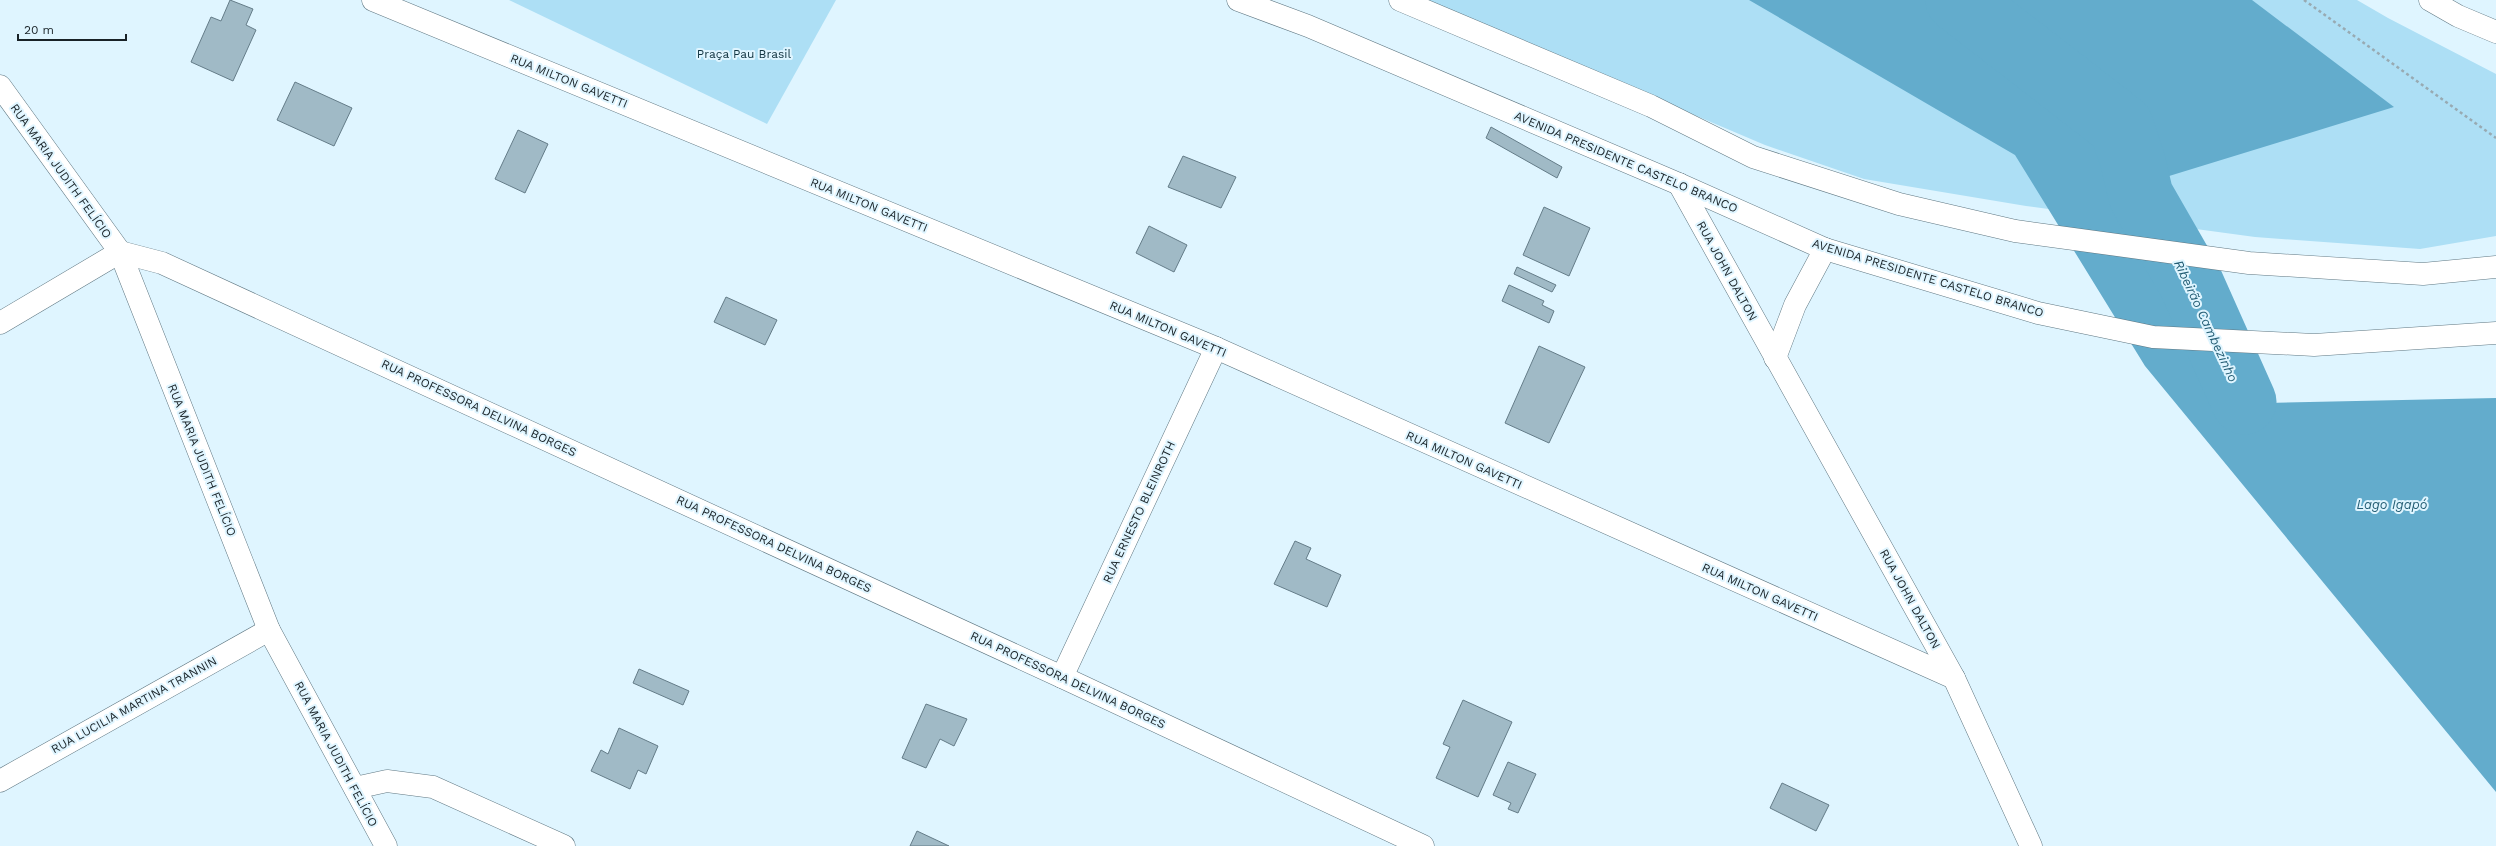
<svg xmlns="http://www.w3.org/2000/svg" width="2496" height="846" font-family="'Work Sans',sans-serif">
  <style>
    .green { fill: #addff5 }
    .water { fill: #63accc }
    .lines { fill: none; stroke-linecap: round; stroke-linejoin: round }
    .river { stroke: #63accc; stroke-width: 65 }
    .building { fill: #a0bac6; stroke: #647c88 }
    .minor-casing { stroke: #607883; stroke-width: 23 }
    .major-casing { stroke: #607883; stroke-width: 23 }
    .path { stroke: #98aab2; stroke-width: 2.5; stroke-dasharray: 3 3; stroke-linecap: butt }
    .minor { stroke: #fff; stroke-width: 22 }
    .major { stroke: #fff; stroke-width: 22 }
    .labels { text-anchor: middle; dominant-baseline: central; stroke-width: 4; stroke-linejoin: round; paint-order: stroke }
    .park-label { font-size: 12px; fill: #113441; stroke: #dff5ff }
    .street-label { font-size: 12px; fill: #182227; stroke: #dff5ff }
    .water-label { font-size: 13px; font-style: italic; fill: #245e75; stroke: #dff5ff }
  </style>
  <rect width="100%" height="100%" fill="#dff5ff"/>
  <g class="green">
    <polygon points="509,0 836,0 767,124"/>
    <polygon points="1423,0 2357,0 2388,18 2496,74 2496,236 2420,249 2255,237 2026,206 1864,179 1765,145"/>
  </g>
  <polygon class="water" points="1749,0 2252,0 2394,107 2117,192 2266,403 2496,398 2496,792 2145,366 2015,155"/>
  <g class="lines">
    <polyline class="river" points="1958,0 2121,126 2133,162 2141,196 2191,283 2244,402"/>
  </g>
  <g class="building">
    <polygon points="230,0 253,9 246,25 256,30 233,81 191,62 211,17 221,21"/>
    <polygon points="295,82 352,108 334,146 277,120"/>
    <polygon points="1491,127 1562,167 1557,178 1486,138"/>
    <polygon points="518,130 548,144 525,193 495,179"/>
    <polygon points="1183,156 1236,177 1221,208 1168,187"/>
    <polygon points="1544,207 1590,228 1569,276 1523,255"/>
    <polygon points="1149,226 1187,245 1174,272 1136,253"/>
    <polygon points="1517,267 1556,285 1552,292 1514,274"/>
    <polygon points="1509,285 1544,301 1542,305 1554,311 1549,323 1502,301"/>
    <polygon points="726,297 777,320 765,345 714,322"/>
    <polygon points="1539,346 1585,367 1549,443 1505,423"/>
    <polygon points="1295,541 1311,548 1306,559 1341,575 1327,607 1274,584"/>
    <polygon points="639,669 689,691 683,705 633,683"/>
    <polygon points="1463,700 1512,722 1478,797 1436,778 1450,747 1443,744"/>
    <polygon points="926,704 967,719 954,746 940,739 926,768 902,758"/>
    <polygon points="619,728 658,746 646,774 638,770 630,789 591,771 601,750 608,754"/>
    <polygon points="1508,762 1536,774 1518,813 1508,809 1511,803 1493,795"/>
    <polygon points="1782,783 1829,805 1816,831 1770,808"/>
    <polygon points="917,831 949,846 910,846"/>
  </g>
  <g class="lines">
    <defs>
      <g id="minor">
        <polyline points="373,0 1216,348 1954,678"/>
        <polyline points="2430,0 2458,16 2496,32"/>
        <polyline points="0,86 120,252 269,630 386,846"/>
        <polyline points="1679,184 1954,678 2031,846"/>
        <polyline points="0,323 120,252 162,263 1062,677 1423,846"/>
        <polyline points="1775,358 1795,305 1825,249"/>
        <polyline points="1062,677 1216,348"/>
        <polyline points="0,781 269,630"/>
        <polyline points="355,788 387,781 433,787 564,846"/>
      </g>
      <g id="major">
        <polyline points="1238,0 1308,26 1679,184 1825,249 2038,313 2153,337 2314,345 2496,333"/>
        <polyline points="1400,0 1651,106 1753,157 1899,204 2015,231 2249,263 2423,274 2496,267"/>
      </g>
    </defs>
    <use href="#minor" class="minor-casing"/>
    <use href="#major" class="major-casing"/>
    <polyline class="path" points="2304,0 2496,138"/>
    <use href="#minor" class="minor"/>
    <use href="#major" class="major"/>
  </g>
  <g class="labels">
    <g class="park-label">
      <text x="744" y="54">Praça Pau Brasil</text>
    </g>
    <g class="street-label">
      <text transform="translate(569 81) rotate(22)">RUA MILTON GAVETTI</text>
      <text transform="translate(1626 162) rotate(23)">AVENIDA PRESIDENTE CASTELO BRANCO</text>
      <text transform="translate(61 171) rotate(54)">RUA MARIA JUDITH FELÍCIO</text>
      <text transform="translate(869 205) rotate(22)">RUA MILTON GAVETTI</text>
      <text transform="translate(1727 271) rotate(61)">RUA JOHN DALTON</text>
      <text transform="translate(1928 278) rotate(17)">AVENIDA PRESIDENTE CASTELO BRANCO</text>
      <text transform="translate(1168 329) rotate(23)">RUA MILTON GAVETTI</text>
      <text transform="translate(479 408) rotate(25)">RUA PROFESSORA DELVINA BORGES</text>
      <text transform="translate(202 460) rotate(68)">RUA MARIA JUDITH FELÍCIO</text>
      <text transform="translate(1464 460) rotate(24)">RUA MILTON GAVETTI</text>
      <text transform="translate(1139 512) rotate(-65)">RUA ERNESTO BLEINROTH</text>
      <text transform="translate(774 544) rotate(25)">RUA PROFESSORA DELVINA BORGES</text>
      <text transform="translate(1760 592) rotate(24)">RUA MILTON GAVETTI</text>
      <text transform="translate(1910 599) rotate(61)">RUA JOHN DALTON</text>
      <text transform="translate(1068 680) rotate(25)">RUA PROFESSORA DELVINA BORGES</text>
      <text transform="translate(134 705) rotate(-29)">RUA LUCILIA MARTINA TRANNIN</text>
      <text transform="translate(336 754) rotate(62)">RUA MARIA JUDITH FELÍCIO</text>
    </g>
    <g class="water-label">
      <text transform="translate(2206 321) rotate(65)">Ribeirão Cambezinho</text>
      <text x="2392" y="504">Lago Igapó</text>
    </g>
  </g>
  <path d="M18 34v6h108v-6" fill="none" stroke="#182227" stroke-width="2"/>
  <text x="24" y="34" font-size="12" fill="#182227" stroke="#dff5ff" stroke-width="3" paint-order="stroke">20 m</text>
</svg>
